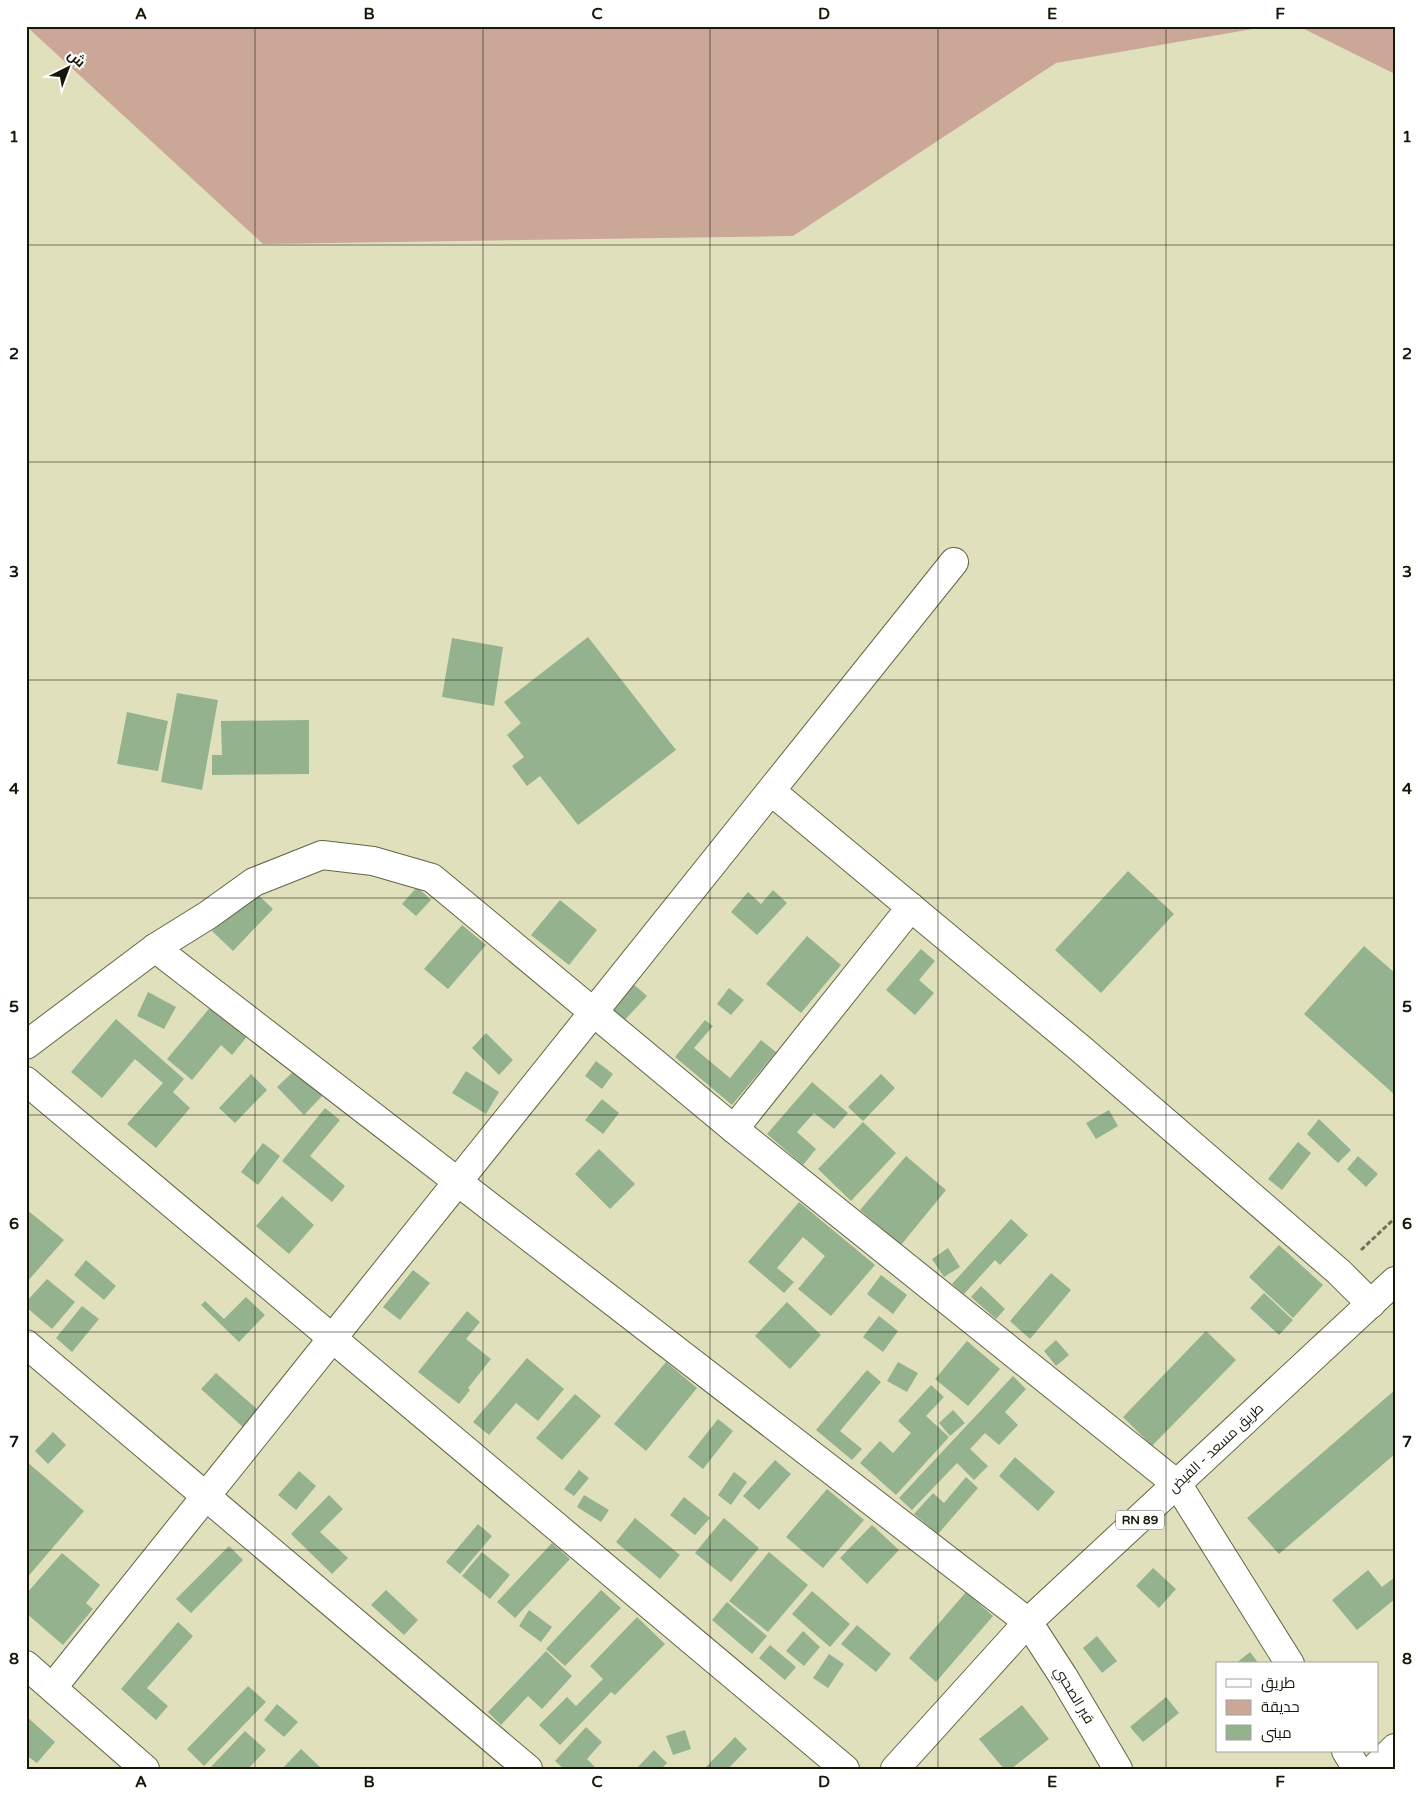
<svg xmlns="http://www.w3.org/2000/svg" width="1421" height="1795" font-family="'Varela Round',Cairo,sans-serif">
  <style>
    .green { fill: #cba797 }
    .building { fill: #94b28e }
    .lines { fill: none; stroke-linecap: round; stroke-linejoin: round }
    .street-casing { stroke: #646543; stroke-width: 30 }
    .primary-casing { stroke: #646543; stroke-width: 30 }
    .path { stroke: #72725a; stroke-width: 3; stroke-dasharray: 5 2.5; stroke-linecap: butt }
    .street { stroke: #fff; stroke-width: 28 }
    .primary { stroke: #fff; stroke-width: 28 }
    .grid { fill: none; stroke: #171709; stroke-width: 1; stroke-opacity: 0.55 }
    .labels { text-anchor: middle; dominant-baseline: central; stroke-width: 4; stroke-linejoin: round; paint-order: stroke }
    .shield { fill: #fff; stroke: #5d5d53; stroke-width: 1 }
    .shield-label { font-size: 12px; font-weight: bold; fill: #171709 }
    .street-label { font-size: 14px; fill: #171709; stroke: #fff }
    .neatline { fill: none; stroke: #171709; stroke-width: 2 }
    .grid-label { font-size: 16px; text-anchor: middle; font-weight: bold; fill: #171709 }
  </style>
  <rect width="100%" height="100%" fill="#e0e1bc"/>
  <g class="green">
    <polygon points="26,26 1270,26 1056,63 793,236 263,244"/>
    <polygon points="1298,26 1395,26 1395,74"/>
  </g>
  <g class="building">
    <polygon points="588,637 676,750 578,825 540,776 527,786 512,766 524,757 507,735 521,723 504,702"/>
    <polygon points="452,638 503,647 494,706 442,697"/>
    <polygon points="177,693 218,700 202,790 161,782"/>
    <polygon points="127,712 168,721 158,771 117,764"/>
    <polygon points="309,720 309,774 212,775 212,755 222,755 221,721"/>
    <polygon points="1128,871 1174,914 1101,993 1055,950"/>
    <polygon points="417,887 431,900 416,916 402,904"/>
    <polygon points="252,889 273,909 233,951 212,931"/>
    <polygon points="773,890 787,903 757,935 731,912 748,892 761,904"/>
    <polygon points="560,900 597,930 569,965 531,935"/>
    <polygon points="462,925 486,945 448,989 424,969"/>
    <polygon points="807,936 841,965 801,1013 766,984"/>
    <polygon points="1364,946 1395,973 1395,1095 1304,1014"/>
    <polygon points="921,949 935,961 919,980 934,993 915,1015 886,990"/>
    <polygon points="632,983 647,996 622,1023 607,1010"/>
    <polygon points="729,988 744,1000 731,1015 717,1004"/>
    <polygon points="148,992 176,1007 164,1029 137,1016"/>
    <polygon points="213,1004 249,1034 232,1055 221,1045 192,1080 167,1059"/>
    <polygon points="116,1019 184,1079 173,1092 190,1108 156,1148 127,1124 163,1083 135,1059 102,1098 71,1072"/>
    <polygon points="705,1020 713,1026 694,1048 730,1078 761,1040 776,1052 732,1105 675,1057"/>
    <polygon points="486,1033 513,1060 499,1075 472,1048"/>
    <polygon points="596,1061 613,1074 602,1089 585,1076"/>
    <polygon points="296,1069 323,1095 304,1115 277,1087"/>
    <polygon points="466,1071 499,1092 486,1114 452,1093"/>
    <polygon points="251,1074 267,1090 235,1123 219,1108"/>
    <polygon points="881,1074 895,1088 863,1121 848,1107"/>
    <polygon points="812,1082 848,1113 834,1129 814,1113 797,1132 816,1149 803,1165 767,1134"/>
    <polygon points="602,1099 619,1113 603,1134 585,1120"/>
    <polygon points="325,1108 340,1120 310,1156 345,1186 332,1202 282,1161"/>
    <polygon points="1109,1110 1118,1126 1096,1139 1086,1123"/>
    <polygon points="1319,1119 1351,1150 1338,1163 1307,1134"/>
    <polygon points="863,1122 896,1153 851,1201 818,1169"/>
    <polygon points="1298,1142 1311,1153 1282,1190 1268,1179"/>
    <polygon points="263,1143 280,1156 258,1185 241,1172"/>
    <polygon points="599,1149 635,1184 610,1209 575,1174"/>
    <polygon points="906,1156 946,1190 901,1245 860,1210"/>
    <polygon points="1358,1156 1378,1174 1366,1187 1347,1169"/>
    <polygon points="282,1196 314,1225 289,1254 256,1226"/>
    <polygon points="799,1202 875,1265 831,1316 798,1289 825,1256 803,1237 777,1268 794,1282 784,1293 748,1262"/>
    <polygon points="26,1209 64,1240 26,1283"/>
    <polygon points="1011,1219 1028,1235 1000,1265 995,1260 964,1294 952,1284"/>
    <polygon points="1279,1245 1323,1285 1293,1318 1249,1277"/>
    <polygon points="948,1248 960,1267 944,1277 932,1259"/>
    <polygon points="86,1260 116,1286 104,1300 74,1275"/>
    <polygon points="413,1270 430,1283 400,1320 383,1307"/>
    <polygon points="1051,1273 1071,1290 1030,1339 1010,1321"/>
    <polygon points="881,1275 907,1295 893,1314 867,1294"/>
    <polygon points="47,1279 75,1302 52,1329 26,1307 26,1302"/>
    <polygon points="981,1286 1005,1309 996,1319 971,1297"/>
    <polygon points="1264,1293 1293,1320 1279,1335 1250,1308"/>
    <polygon points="246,1297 265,1315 239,1342 201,1305 205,1301 224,1319"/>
    <polygon points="787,1302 821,1335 790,1369 755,1336"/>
    <polygon points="82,1306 99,1319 72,1352 56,1338"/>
    <polygon points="467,1311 480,1322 466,1339 491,1359 468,1388 470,1390 459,1404 418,1372"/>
    <polygon points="879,1316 898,1331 883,1352 863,1337"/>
    <polygon points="1206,1331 1236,1360 1152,1446 1123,1417"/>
    <polygon points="1056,1340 1069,1355 1056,1366 1044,1351"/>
    <polygon points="967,1341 1000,1369 968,1406 935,1379"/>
    <polygon points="527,1358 564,1389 538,1421 516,1403 489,1435 473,1422"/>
    <polygon points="666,1362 697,1388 646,1451 614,1424"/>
    <polygon points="898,1362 918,1373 907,1392 887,1381"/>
    <polygon points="867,1370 881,1382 840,1431 862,1449 852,1460 816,1430"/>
    <polygon points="216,1373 259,1411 244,1428 201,1389"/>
    <polygon points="1013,1376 1026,1389 1005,1412 1018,1425 999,1445 985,1433 970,1449 988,1466 974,1480 957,1463 912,1510 899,1498"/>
    <polygon points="931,1385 944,1397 926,1416 949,1437 896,1495 860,1463 880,1441 893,1453 911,1433 898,1421"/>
    <polygon points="1395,1390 1395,1454 1279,1554 1247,1518"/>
    <polygon points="575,1394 601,1416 562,1460 536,1438"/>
    <polygon points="953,1410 965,1423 950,1436 939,1423"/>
    <polygon points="718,1419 733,1431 703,1469 688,1457"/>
    <polygon points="53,1432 66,1445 48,1464 35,1451"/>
    <polygon points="1015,1457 1055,1492 1038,1511 999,1476"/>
    <polygon points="775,1460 791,1474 759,1510 743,1496"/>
    <polygon points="26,1461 84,1511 26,1579"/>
    <polygon points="579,1470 589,1478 574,1496 564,1489"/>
    <polygon points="299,1471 316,1486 296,1510 278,1495"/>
    <polygon points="734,1472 747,1482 731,1505 718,1495"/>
    <polygon points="966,1477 978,1488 938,1534 914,1514 933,1493 944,1503"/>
    <polygon points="827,1489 864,1520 823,1568 786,1537"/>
    <polygon points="329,1495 343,1509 320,1532 348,1558 332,1574 291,1534"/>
    <polygon points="584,1495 609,1510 601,1522 577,1507"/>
    <polygon points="684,1497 710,1518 695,1535 670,1515"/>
    <polygon points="635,1518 680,1555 660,1579 616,1542"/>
    <polygon points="724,1518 759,1548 731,1582 695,1553"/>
    <polygon points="478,1524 492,1536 460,1574 446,1562"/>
    <polygon points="872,1525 899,1550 867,1584 840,1558"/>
    <polygon points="552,1543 570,1559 515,1618 497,1602"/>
    <polygon points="229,1546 243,1560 191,1613 176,1599"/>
    <polygon points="482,1552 510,1575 490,1599 462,1576"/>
    <polygon points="769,1552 808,1585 768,1632 729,1601"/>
    <polygon points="62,1553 100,1585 86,1603 93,1609 63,1645 26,1613 26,1594"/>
    <polygon points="1153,1568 1176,1589 1159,1608 1136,1586"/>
    <polygon points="1368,1570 1382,1587 1395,1577 1395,1599 1357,1630 1332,1600"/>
    <polygon points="386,1590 418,1620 404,1635 371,1605"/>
    <polygon points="601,1590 621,1608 565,1666 546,1649"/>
    <polygon points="812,1591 850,1624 830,1647 792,1614"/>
    <polygon points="966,1592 993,1616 936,1682 909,1658"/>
    <polygon points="727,1602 767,1636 752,1654 712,1620"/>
    <polygon points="529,1610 552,1627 541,1642 519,1626"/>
    <polygon points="637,1617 665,1644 615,1695 611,1692 560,1745 539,1725 567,1697 576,1706 603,1679 590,1666"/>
    <polygon points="178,1622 193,1636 147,1688 168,1706 156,1720 121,1689"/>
    <polygon points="857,1625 891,1654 876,1672 841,1644"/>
    <polygon points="803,1631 820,1647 804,1666 786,1651"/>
    <polygon points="1097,1636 1117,1661 1102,1673 1083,1648"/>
    <polygon points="770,1645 796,1667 785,1680 759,1658"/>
    <polygon points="546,1651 572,1676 542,1709 528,1696 501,1725 488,1712"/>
    <polygon points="1250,1652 1259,1664 1235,1664"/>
    <polygon points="829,1654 844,1664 828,1688 813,1678"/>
    <polygon points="248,1686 266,1702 204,1766 187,1749"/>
    <polygon points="1166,1697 1179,1713 1143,1742 1130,1727"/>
    <polygon points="277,1704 298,1722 284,1737 264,1720"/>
    <polygon points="1022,1705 1049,1739 1011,1769 1004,1769 979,1739"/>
    <polygon points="26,1716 55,1742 37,1763 26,1755"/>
    <polygon points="586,1727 602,1742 587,1759 597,1769 564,1769 555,1761"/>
    <polygon points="685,1730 691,1749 673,1755 666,1736"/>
    <polygon points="245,1731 266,1750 248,1769 209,1769"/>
    <polygon points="735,1737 747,1749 728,1769 704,1769"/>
    <polygon points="301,1749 322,1769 282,1769"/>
    <polygon points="654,1750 667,1763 661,1769 636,1769"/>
  </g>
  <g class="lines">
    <defs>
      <g id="street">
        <polyline points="771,791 1081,1049 1339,1272 1371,1304"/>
        <polyline points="155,948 1028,1622 1063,1676 1118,1769"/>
        <polyline points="26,1045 155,948 208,915 254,882 322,855 373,861 432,878 734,1129 1178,1485 1290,1664"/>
        <polyline points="26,1081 845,1769"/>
        <polyline points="734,1129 911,907"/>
        <polyline points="26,1344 528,1769"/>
        <polyline points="26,1665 145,1769"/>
        <polyline points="53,1687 954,562"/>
        <polyline points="1346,1751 1357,1769"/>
        <polyline points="1374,1769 1395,1748"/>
      </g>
      <polyline id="primary" points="895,1769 1028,1622 1395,1281"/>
    </defs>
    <use href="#street" class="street-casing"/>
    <use href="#primary" class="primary-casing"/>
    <polyline class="path" points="1361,1250 1395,1218"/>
    <use href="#street" class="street"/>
    <use href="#primary" class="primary"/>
  </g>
  <path class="grid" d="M255 26V1769M483 26V1769M710 26V1769M938 26V1769M1166 26V1769M26 245H1395M26 462H1395M26 680H1395M26 898H1395M26 1115H1395M26 1332H1395M26 1550H1395"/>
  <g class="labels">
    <rect class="shield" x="1116" y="1510.5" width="48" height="19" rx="4"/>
    <g class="shield-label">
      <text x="1140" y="1520">RN 89</text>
    </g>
    <g class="street-label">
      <text transform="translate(1216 1448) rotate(-43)">طريق مسعد - الفيض</text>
      <text transform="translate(1074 1695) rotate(59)">قبر الصحبي</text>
    </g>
  </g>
  <rect width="1421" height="1795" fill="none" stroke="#ffffff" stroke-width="55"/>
  <rect x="1216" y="1662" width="162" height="90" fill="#ffffff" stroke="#a2a29d"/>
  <rect x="1226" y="1679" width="25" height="8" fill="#ffffff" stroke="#a2a29d"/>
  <text x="1261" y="1688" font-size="15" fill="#171709">طريق</text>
  <rect x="1226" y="1700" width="25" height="15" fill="#cba797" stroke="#a2a29d"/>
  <text x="1261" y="1712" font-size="15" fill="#171709">حديقة</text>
  <rect x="1226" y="1725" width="25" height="15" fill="#94b28e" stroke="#a2a29d"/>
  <text x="1261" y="1738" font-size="15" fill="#171709">مبنى</text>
  <g transform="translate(68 68) rotate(42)" stroke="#ffffff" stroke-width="4" paint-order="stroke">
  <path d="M0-4L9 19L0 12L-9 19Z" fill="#171709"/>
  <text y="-8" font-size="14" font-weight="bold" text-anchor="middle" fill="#171709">ش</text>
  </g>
  <rect x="28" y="28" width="1366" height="1740" class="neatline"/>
  <g class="grid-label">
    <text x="141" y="19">A</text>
    <text x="369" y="19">B</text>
    <text x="597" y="19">C</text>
    <text x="824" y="19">D</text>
    <text x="1052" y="19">E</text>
    <text x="1280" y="19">F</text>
    <text x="14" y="142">1</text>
    <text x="1407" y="142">1</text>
    <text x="14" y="359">2</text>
    <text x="1407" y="359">2</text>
    <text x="14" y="577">3</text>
    <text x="1407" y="577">3</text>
    <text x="14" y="794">4</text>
    <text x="1407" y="794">4</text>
    <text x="14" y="1012">5</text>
    <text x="1407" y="1012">5</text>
    <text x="14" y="1229">6</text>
    <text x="1407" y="1229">6</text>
    <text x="14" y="1447">7</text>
    <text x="1407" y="1447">7</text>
    <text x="14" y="1664">8</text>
    <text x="1407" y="1664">8</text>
    <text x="141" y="1787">A</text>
    <text x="369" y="1787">B</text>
    <text x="597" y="1787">C</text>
    <text x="824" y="1787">D</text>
    <text x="1052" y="1787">E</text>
    <text x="1280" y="1787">F</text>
  </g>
</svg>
